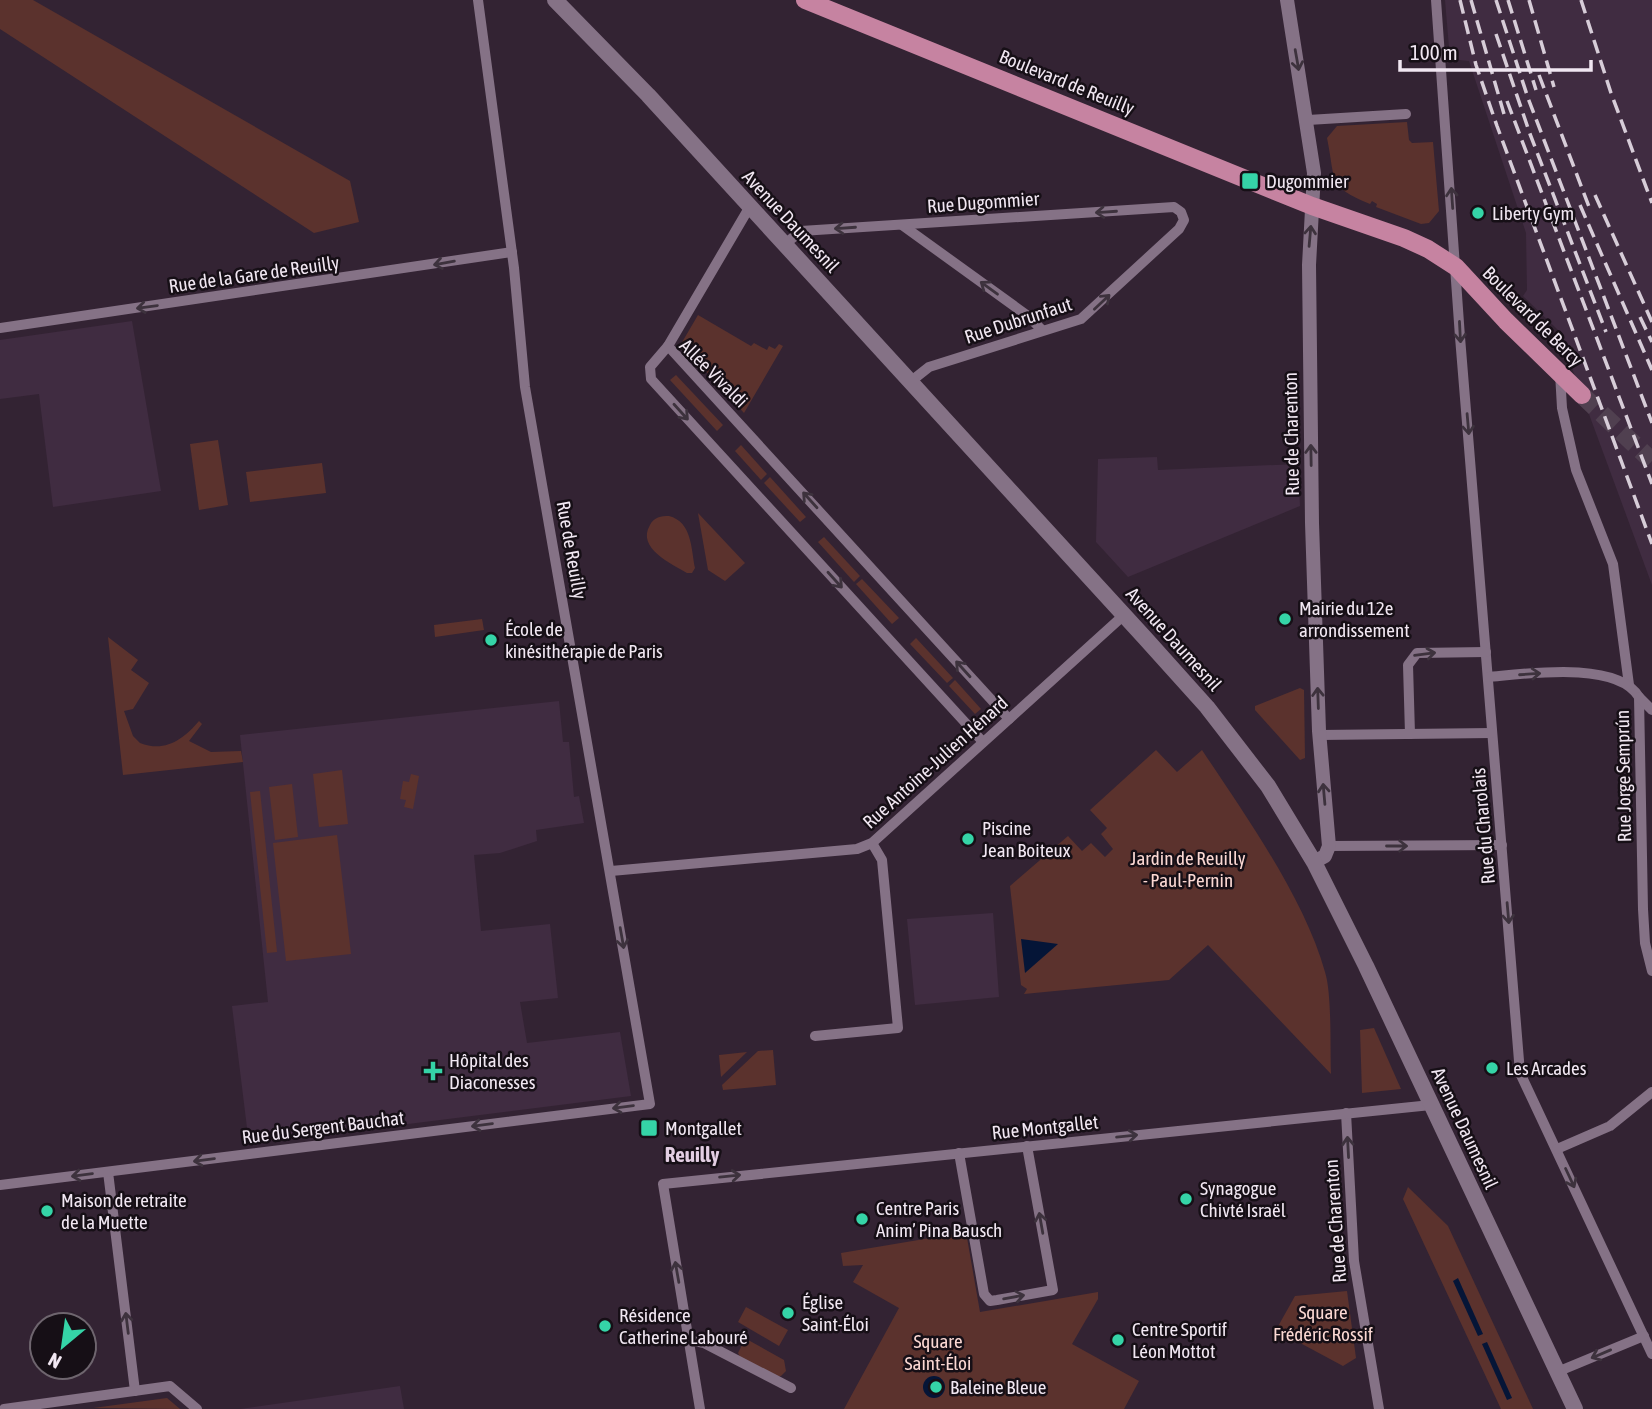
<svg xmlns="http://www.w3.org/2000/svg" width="1652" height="1409" font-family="'Asap Condensed',sans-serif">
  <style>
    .built { fill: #402c41 }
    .green { fill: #5b322d }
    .water { fill: #051537 }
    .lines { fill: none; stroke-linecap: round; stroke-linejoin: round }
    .primary-tunnel { stroke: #504050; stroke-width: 18; stroke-dasharray: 18 9; stroke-linecap: butt }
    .minor { stroke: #857286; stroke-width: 10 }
    .tertiary { stroke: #857286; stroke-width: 14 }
    .secondary { stroke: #857286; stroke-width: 16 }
    .primary { stroke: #c683a1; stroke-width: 18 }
    .rail { stroke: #d7cdd8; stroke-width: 3.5; stroke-dasharray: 14 7; stroke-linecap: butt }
    .oneway { stroke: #3d323d }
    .poi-dot { fill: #35d4a7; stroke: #160f16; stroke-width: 2.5 }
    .labels { text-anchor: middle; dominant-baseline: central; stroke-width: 5; stroke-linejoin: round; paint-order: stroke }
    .street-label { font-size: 19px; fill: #f1e7f2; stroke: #160f16 }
    .poi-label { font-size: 19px; fill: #f1e7f2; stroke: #160f16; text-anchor: start }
    .park-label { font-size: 19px; fill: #fbd8d3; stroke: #160f16 }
    .neighbourhood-label { font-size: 21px; font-weight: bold; fill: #e3cee3; stroke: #160f16 }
  </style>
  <rect width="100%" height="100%" fill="#332333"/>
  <g class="built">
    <polygon points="1445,0 1652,0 1652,585 1558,330 1523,296 1527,290 1526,233 1469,61 1450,59"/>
    <polygon points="132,321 161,491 53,507 39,394 0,399 0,340"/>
    <polygon points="1157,457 1158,470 1298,464 1300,506 1128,577 1096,542 1098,459"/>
    <polygon points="559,701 563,742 569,742 574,797 579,796 584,823 536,830 537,841 500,853 474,855 481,931 550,924 558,998 520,1002 527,1043 620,1032 631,1096 249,1144 232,1006 268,1002 240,735"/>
    <polygon points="993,913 999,997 915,1005 907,919"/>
    <polygon points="400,1386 404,1409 240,1409 317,1398"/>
  </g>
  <g class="green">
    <polygon points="0,0 33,0 350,181 359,222 314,233 0,29"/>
    <path d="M1407 122 1409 140 1412 143 1433 142 1439 211 1429 223 1421 224 1376 207 1377 204 1372 201 1370 204C1327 186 1336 181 1327 138L1337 126Z"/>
    <polygon points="698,315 751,346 754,343 767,350 769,346 775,349 779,344 783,346 744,413 681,344"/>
    <polygon points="676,375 723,425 717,431 670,380"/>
    <polygon points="218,440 228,505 199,510 190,444"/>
    <polygon points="741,445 767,474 761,480 735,451"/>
    <polygon points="322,463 326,493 250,502 246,472"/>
    <polygon points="770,477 806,517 800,522 764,483"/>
    <polygon points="698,513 745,563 725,581 708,570"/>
    <path d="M669 516C692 522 691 548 695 568L692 573H687C672 564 636 548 650 525 654 517 661 516 669 516Z"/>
    <polygon points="824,537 860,576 854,582 818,542"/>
    <polygon points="862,579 899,618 892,624 856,584"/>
    <polygon points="482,619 484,630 435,637 434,625"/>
    <path d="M108 637 138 660 131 670 149 683 133 709 124 711 133 736 140 743C165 753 184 739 199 721L202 724 189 741 211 752 241 751 243 762 123 775Z"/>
    <polygon points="916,638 953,678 947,683 910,644"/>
    <polygon points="955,680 981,709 975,714 949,686"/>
    <polygon points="1300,688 1304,690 1305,758 1300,760 1255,710 1255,706"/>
    <path d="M1156 750 1177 772 1202 750C1244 813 1305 899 1325 972 1332 994 1330 1048 1331 1074L1208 945 1169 980 1024 994 1027 989 1021 985 1010 886 1068 836 1082 851 1091 843 1105 857 1113 849 1101 834 1107 828 1090 810Z"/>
    <polygon points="342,770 348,824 319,827 313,774"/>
    <polygon points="411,774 419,776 413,809 404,807 406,800 400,799 403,781 409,782"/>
    <polygon points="292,784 298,837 275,840 269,787"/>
    <polygon points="260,791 277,952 267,953 250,792"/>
    <polygon points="337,835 351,954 286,961 273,843"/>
    <polygon points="1374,1028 1401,1089 1362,1093 1360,1030"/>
    <polygon points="773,1050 776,1085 723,1090 722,1085 758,1051"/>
    <polygon points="747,1052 721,1077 719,1055"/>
    <polygon points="1408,1187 1448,1226 1533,1409 1501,1409 1403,1199"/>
    <polygon points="966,1232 980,1312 1098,1292 1098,1299 1072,1344 1139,1381 1124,1409 844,1409 899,1308 853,1282 863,1265 843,1266 841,1253"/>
    <polygon points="1347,1291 1356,1358 1343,1366 1276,1330 1295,1296"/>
    <polygon points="746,1307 788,1330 779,1346 738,1322"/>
    <polygon points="744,1341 750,1341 784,1360 786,1371 781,1376 775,1377 741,1359 738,1353"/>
    <polygon points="167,1398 180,1409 93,1408"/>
  </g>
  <g class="water">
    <polygon points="1021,939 1058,944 1025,973"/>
    <polygon points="1458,1278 1483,1334 1478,1336 1453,1281"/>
    <polygon points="1487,1342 1512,1398 1507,1400 1482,1344"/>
    <circle cx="934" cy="1387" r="11"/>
  </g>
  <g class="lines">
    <polyline class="primary-tunnel" points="1582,395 1652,461"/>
    <g class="minor">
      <polyline points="1436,0 1460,337 1520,1073 1652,1354"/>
      <polyline points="1308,120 1406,114"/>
      <polyline points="902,225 1028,316 1042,330"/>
      <polyline points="785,244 801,231 1174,207 1181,212 1184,220 1179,229 1081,319 929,367 910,382"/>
      <polyline points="0,328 512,252"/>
      <polyline points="668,346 749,208"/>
      <polyline points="1560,373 1562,408 1576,470 1613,564 1629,685"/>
      <path d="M1488 677C1524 674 1617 660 1639 697L1643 909 1645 943 1652 971"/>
      <polyline points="1639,697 1652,710"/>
      <polyline points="1410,734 1408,665 1417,653 1486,652"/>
      <polyline points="1320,735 1492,733"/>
      <polyline points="983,742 651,379 650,367 668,346 1009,719"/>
      <polyline points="1329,846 1502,845"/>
      <polyline points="611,871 857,849 872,843 1124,615"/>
      <polyline points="815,1036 898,1028 882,860 872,843"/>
      <polyline points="1346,1113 1354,1261 1379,1409"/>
      <polyline points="1557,1149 1610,1126 1652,1092"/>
      <polyline points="959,1153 984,1294 990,1301 997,1300 1053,1290 1027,1146"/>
      <polyline points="108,1172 135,1391"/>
      <polyline points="0,1185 650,1104 525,387 514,268 478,0"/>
      <polyline points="689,1340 704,1343 791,1388"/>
      <polyline points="1557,1372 1644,1336"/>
      <polyline points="4,1409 170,1386 197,1409"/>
      <polyline points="700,1409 663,1184 1431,1105"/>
    </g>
    <polyline class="tertiary" points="1287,0 1314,173 1309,265 1312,523 1319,731 1329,846 1325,856 1314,862"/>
    <polyline class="secondary" points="555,0 648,95 1145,638 1207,707 1268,786 1314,862 1366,966 1575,1409"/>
    <polyline class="primary" points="805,0 1312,206 1404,238 1428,249 1456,267 1506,321 1582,395"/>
    <g class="rail">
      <polyline points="1460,0 1476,65 1497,126 1652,544"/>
      <polyline points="1471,0 1504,114"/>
      <polyline points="1496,0 1528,98 1652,423"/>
      <polyline points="1508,0 1536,90"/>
      <polyline points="1529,0 1554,87"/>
      <polyline points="1581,0 1611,93 1652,203"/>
      <polyline points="1496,34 1530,134 1606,332"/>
      <polyline points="1539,75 1591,212"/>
      <polyline points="1507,101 1652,484"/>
      <polyline points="1595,195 1652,322"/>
      <polyline points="1580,205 1652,370"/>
      <polyline points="1640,317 1652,342"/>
    </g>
  </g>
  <defs><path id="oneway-shaft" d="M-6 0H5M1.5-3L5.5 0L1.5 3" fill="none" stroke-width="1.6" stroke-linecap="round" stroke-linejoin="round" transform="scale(1.75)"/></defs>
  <g class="oneway">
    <use href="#oneway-shaft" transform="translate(1297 60) rotate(80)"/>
    <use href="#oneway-shaft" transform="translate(1452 198) rotate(-94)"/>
    <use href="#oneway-shaft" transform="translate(1106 212) rotate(176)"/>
    <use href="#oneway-shaft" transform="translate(845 228) rotate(176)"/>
    <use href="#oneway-shaft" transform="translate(1310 236) rotate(-85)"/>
    <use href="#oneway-shaft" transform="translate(444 263) rotate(170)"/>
    <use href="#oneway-shaft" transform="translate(989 288) rotate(-144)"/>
    <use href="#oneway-shaft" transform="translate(1102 302) rotate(-43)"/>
    <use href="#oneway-shaft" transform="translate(147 307) rotate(172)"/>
    <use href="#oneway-shaft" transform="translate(1460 332) rotate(87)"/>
    <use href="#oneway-shaft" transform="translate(681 412) rotate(48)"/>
    <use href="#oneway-shaft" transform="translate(1468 424) rotate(85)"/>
    <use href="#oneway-shaft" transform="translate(1311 455) rotate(-91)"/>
    <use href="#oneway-shaft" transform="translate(810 500) rotate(-132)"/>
    <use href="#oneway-shaft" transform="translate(835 580) rotate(48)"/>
    <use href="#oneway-shaft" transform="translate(1425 654) rotate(-7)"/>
    <use href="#oneway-shaft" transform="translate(963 669) rotate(-132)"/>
    <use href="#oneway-shaft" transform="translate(1530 674) rotate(-4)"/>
    <use href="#oneway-shaft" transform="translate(1318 698) rotate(-92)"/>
    <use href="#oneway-shaft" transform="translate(1324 794) rotate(-95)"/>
    <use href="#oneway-shaft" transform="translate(1397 846)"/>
    <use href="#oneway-shaft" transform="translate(1508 913) rotate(85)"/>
    <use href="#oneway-shaft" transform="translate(622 938) rotate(80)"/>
    <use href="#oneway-shaft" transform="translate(623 1107) rotate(173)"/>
    <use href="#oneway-shaft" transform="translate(482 1125) rotate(173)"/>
    <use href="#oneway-shaft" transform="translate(1127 1136) rotate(-6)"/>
    <use href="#oneway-shaft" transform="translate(1348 1147) rotate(-93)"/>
    <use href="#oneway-shaft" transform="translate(204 1160) rotate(173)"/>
    <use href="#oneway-shaft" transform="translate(82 1175) rotate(173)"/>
    <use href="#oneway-shaft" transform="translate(730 1176) rotate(-6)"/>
    <use href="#oneway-shaft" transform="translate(1570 1178) rotate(65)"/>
    <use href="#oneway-shaft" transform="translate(1041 1223) rotate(-100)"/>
    <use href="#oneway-shaft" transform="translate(677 1272) rotate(-100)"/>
    <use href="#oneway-shaft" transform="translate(1014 1297) rotate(-10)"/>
    <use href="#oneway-shaft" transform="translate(127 1323) rotate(-97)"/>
    <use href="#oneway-shaft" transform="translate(1601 1354) rotate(157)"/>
  </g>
  <g class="poi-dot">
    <rect x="1241" y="172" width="18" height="18" rx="3.5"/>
    <circle cx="1478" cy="213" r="7"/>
    <circle cx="1285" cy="619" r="7"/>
    <circle cx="491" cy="640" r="7"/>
    <circle cx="968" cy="839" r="7"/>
    <circle cx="1492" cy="1068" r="7"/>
    <path d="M429.5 1060.5h7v7h7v7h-7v7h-7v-7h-7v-7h7z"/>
    <rect x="640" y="1119" width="18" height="18" rx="3.5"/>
    <circle cx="1186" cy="1199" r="7"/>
    <circle cx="47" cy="1211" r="7"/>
    <circle cx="862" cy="1219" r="7"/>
    <circle cx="788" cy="1313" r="7"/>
    <circle cx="605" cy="1326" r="7"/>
    <circle cx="1118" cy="1340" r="7"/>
    <circle cx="936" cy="1387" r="7"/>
  </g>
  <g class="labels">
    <g class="street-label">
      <text transform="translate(1067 82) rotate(22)">Boulevard de Reuilly</text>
      <text transform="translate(983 202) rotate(-4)">Rue Dugommier</text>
      <text transform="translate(791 221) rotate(47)">Avenue Daumesnil</text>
      <text transform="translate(254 274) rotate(-8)">Rue de la Gare de Reuilly</text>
      <text transform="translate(1533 316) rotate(45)">Boulevard de Bercy</text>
      <text transform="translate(1018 320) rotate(-18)">Rue Dubrunfaut</text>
      <text transform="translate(714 373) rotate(45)">Allée Vivaldi</text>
      <text transform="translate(1291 434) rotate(-91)">Rue de Charenton</text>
      <text transform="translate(572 550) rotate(80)">Rue de Reuilly</text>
      <text transform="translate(1174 639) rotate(48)">Avenue Daumesnil</text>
      <text transform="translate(935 762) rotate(-42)">Rue Antoine-Julien Hénard</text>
      <text transform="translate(1623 776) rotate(-91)">Rue Jorge Semprún</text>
      <text transform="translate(1483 826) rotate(-95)">Rue du Charolais</text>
      <text transform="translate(323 1127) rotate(-7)">Rue du Sergent Bauchat</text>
      <text transform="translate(1045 1127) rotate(-6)">Rue Montgallet</text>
      <text transform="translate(1465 1128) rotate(65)">Avenue Daumesnil</text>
      <text transform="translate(1335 1221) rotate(-94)">Rue de Charenton</text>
    </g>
    <g class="poi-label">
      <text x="1266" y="181">Dugommier</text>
      <text x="1492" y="213">Liberty Gym</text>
      <text x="1299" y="608">Mairie du 12e<tspan x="1299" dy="22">arrondissement</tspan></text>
      <text x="505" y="629">École de<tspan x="505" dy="22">kinésithérapie de Paris</tspan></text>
      <text x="982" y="828">Piscine<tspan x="982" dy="22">Jean Boiteux</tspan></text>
      <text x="449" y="1060">Hôpital des<tspan x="449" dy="22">Diaconesses</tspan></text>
      <text x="1506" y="1068">Les Arcades</text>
      <text x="665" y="1128">Montgallet</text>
      <text x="1200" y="1188">Synagogue<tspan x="1200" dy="22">Chivté Israël</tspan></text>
      <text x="61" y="1200">Maison de retraite<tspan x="61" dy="22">de la Muette</tspan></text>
      <text x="876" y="1208">Centre Paris<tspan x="876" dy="22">Anim’ Pina Bausch</tspan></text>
      <text x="802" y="1302">Église<tspan x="802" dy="22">Saint-Éloi</tspan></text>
      <text x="619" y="1315">Résidence<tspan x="619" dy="22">Catherine Labouré</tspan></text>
      <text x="1132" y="1329">Centre Sportif<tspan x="1132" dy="22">Léon Mottot</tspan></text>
      <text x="950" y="1387">Baleine Bleue</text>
    </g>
    <g class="park-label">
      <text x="1188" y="858">Jardin de Reuilly<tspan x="1188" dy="22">- Paul-Pernin</tspan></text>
      <text x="1323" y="1312">Square<tspan x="1323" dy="22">Frédéric Rossif</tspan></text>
      <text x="938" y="1341">Square<tspan x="938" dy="22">Saint-Éloi</tspan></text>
    </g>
    <g class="neighbourhood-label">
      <text x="692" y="1154">Reuilly</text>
    </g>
  </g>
  <g transform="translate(63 1346) rotate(209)"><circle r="33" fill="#160f16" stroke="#6e656e" stroke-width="2"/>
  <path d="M0-5L12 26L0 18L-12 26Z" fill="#35d4a7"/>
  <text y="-10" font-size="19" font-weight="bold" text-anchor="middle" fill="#f1e7f2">N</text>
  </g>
  <path d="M1400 60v10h191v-10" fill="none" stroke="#f1e7f2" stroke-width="3.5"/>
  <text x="1410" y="60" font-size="21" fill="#f1e7f2" stroke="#160f16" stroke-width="5" paint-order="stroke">100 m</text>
</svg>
